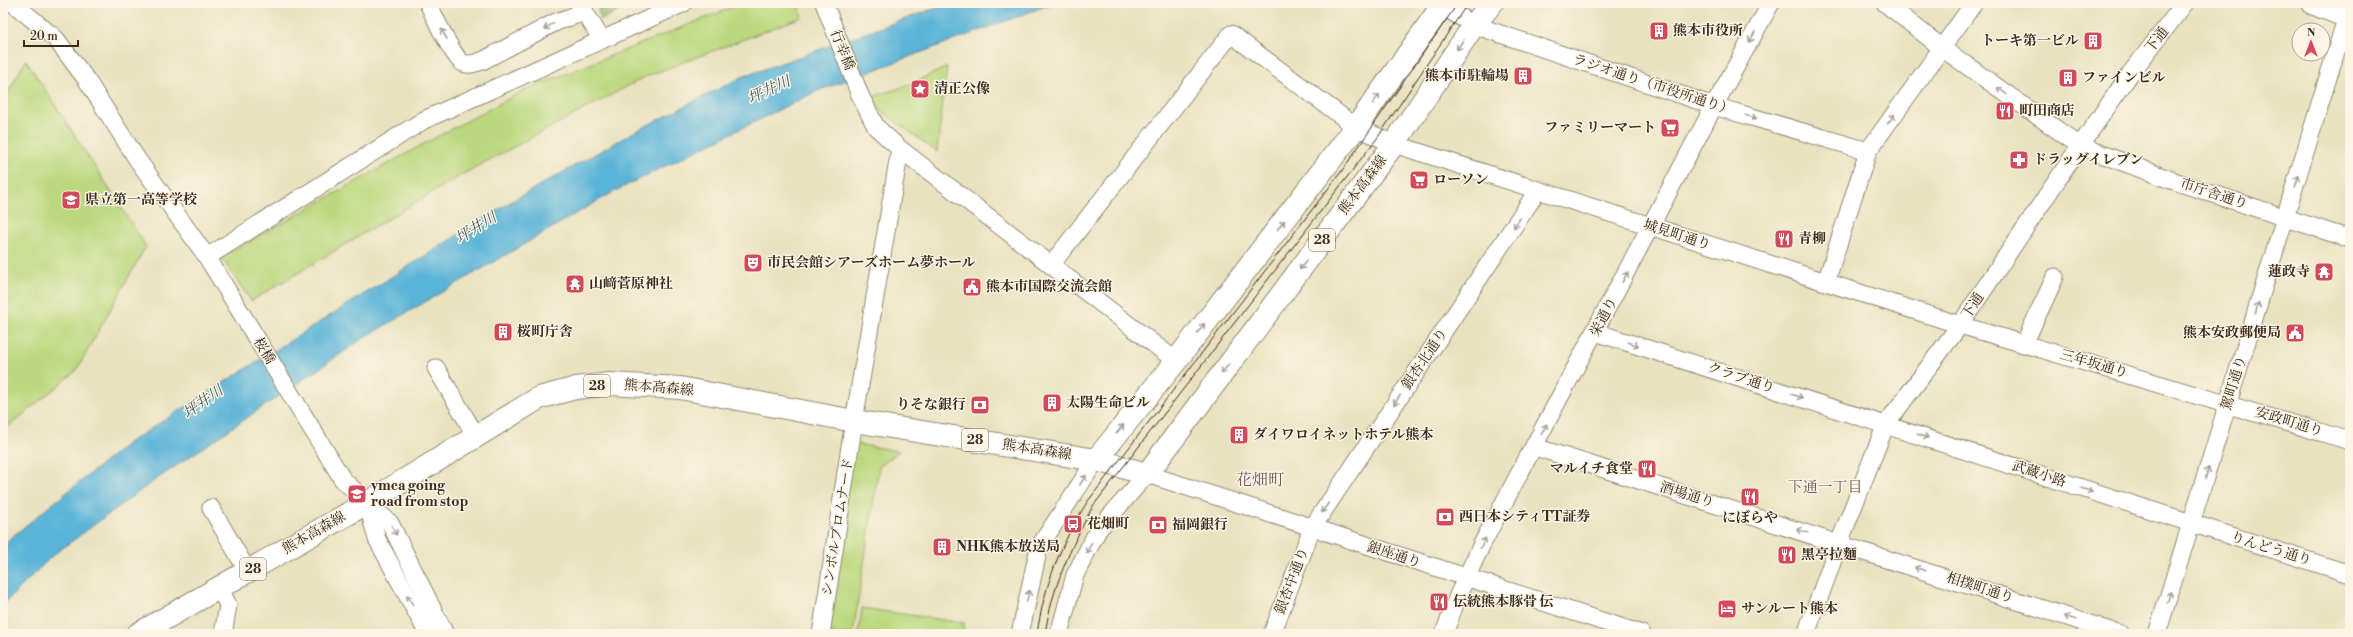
<svg xmlns="http://www.w3.org/2000/svg" width="2353" height="637" font-family="'Libre Bodoni','Noto Serif JP',serif">
  <style>
    .green { fill: #bbd87e; stroke: #7b814e }
    .forest { fill: #94b86d; stroke: #687146 }
    .water { fill: #5ab4d8; stroke: #4a6f7b }
    .lines { fill: none; stroke-linecap: round; stroke-linejoin: round }
    .minor-casing { stroke: #92866f; stroke-width: 19 }
    .major-casing { stroke: #92866f; stroke-width: 24 }
    .minor { stroke: #fff; stroke-width: 17 }
    .major { stroke: #fff; stroke-width: 22 }
    .tram { stroke: #3b2a1e; stroke-width: 1 }
    .oneway { stroke: #a79f9a }
    .labels { text-anchor: middle; dominant-baseline: central; stroke-width: 3; stroke-linejoin: round; paint-order: stroke }
    .shield { fill: #fcf5e5; stroke: #75675a; stroke-width: 1 }
    .shield-label { font-size: 13px; font-weight: bold; fill: #3b2a1e }
    .poi-label { font-size: 14px; font-weight: bold; fill: #3b2a1e; stroke: #fcf5e5; text-anchor: start }
    .street-label { font-size: 14px; fill: #3b2a1e; stroke: #fcf5e5 }
    .water-label { font-size: 15px; font-style: italic; fill: #465a5f; stroke: #fcf5e5 }
    .neighbourhood-label { font-size: 15px; fill: #715661; stroke: #fcf5e5 }
    .quarter-label { font-size: 16px; fill: #715661; stroke: #fcf5e5 }
  </style>
  <rect width="100%" height="100%" fill="#fcf5e5"/>
  <filter id="ink" filterUnits="userSpaceOnUse"><feTurbulence type="fractalNoise" baseFrequency=".025" numOctaves="2"/><feDisplacementMap in="SourceGraphic" scale="8" xChannelSelector="R" yChannelSelector="G"/><feConvolveMatrix kernelMatrix="1 2 1 2 8 2 1 2 1" color-interpolation-filters="sRGB"/></filter>
  <filter id="wash" filterUnits="userSpaceOnUse"><feTurbulence type="fractalNoise" baseFrequency=".012" numOctaves="4" result="noise"/><feDisplacementMap in="SourceGraphic" scale="16" xChannelSelector="R" yChannelSelector="G"/><feGaussianBlur stdDeviation="0.9" result="paint"/><feColorMatrix in="noise" values="0 0 0 0 0 0 0 0 0 0 0 0 0 0 0 0 0 1.4 0 .05"/><feComposite in="paint" operator="in"/></filter>
  <g filter="url(#wash)">
    <rect width="100%" height="100%" fill="#e9e2c0"/>
    <g class="green">
      <polygon points="743,3 798,3 802,17 645,77 463,174 251,301 221,257 429,141 525,90"/>
      <polygon points="26,60 146,246 76,371 3,431 3,101"/>
      <polygon points="947,67 937,152 881,111 872,97 906,86"/>
      <polygon points="851,443 899,451 879,467 853,634 821,634"/>
      <polygon points="862,608 964,623 963,634 858,634"/>
    </g>
    <polygon class="forest" points="603,3 635,3 601,20 598,10"/>
    <polygon class="water" points="950,3 1054,3 815,92 615,191 367,336 148,485 52,556 3,605 3,544 128,443 512,201 634,132 742,77"/>
  </g>
  <g filter="url(#ink)">
    <g class="lines">
      <defs>
        <g id="minor">
          <polyline points="13,3 56,39 86,79 137,159 207,257 343,480 390,523 445,634"/>
          <path d="M428 3C433 14 454 59 463 63 470 66 475 63 482 61L556 22 585 12"/>
          <polyline points="579,3 602,40"/>
          <polyline points="824,3 860,95 876,127 900,149 1176,361"/>
          <polyline points="1885,3 1942,48 2080,146 2171,180 2350,239"/>
          <polyline points="1442,6 1474,25 1714,106 1868,151"/>
          <polyline points="207,257 424,120 684,3"/>
          <polyline points="1051,265 1231,34 1356,127 1394,144 1960,325 2350,441"/>
          <polyline points="1826,282 1868,151 1974,3"/>
          <polyline points="1595,332 2350,574"/>
          <polyline points="2024,344 2055,277"/>
          <polyline points="436,368 476,436"/>
          <polyline points="1535,447 2121,634"/>
          <polyline points="367,503 377,539 428,634"/>
          <polyline points="211,508 248,572"/>
          <polyline points="219,587 228,605 223,634"/>
          <polyline points="821,634 854,421 900,149"/>
          <polyline points="1020,634 1039,547 1096,460"/>
          <polyline points="1059,634 1075,575 1098,530 1147,474 1642,634"/>
          <polyline points="1272,634 1312,528 1538,190"/>
          <polyline points="1444,634 1459,593 1482,544 1714,106 1771,3"/>
          <polyline points="1806,634 1839,543 1886,424 1960,325 2080,146 2130,74 2185,3"/>
          <polyline points="2157,634 2350,6"/>
        </g>
        <g id="major">
          <polyline points="2312,3 2350,18"/>
          <polyline points="1096,460 1176,361 1356,127 1444,3"/>
          <polyline points="138,634 367,503 539,398 576,388 610,384 680,388 854,421 1096,460 1147,474 1394,144 1474,25 1492,3"/>
        </g>
      </defs>
      <use href="#minor" class="minor-casing"/>
      <use href="#major" class="major-casing"/>
      <use href="#minor" class="minor"/>
      <use href="#major" class="major"/>
      <g class="tram">
        <path d="M1037 634C1044 586 1061 542 1088 501L1341 172 1458 3"/>
        <path d="M1045 634C1052 587 1071 547 1093 506L1378 137 1468 3"/>
      </g>
    </g>
    <defs><path id="oneway-shaft" d="M-6 0H5M1.5-3L5.5 0L1.5 3" fill="none" stroke-width="1.6" stroke-linecap="round" stroke-linejoin="round"/></defs>
    <g class="oneway">
      <use href="#oneway-shaft" transform="translate(549 26) rotate(149)"/>
      <use href="#oneway-shaft" transform="translate(444 34) rotate(-119)"/>
      <use href="#oneway-shaft" transform="translate(1752 37) rotate(119)"/>
      <use href="#oneway-shaft" transform="translate(1460 45) rotate(124)"/>
      <use href="#oneway-shaft" transform="translate(2002 91) rotate(-145)"/>
      <use href="#oneway-shaft" transform="translate(1376 99) rotate(-55)"/>
      <use href="#oneway-shaft" transform="translate(1751 117) rotate(16)"/>
      <use href="#oneway-shaft" transform="translate(1891 119) rotate(-54)"/>
      <use href="#oneway-shaft" transform="translate(2297 181) rotate(-73)"/>
      <use href="#oneway-shaft" transform="translate(1517 223) rotate(124)"/>
      <use href="#oneway-shaft" transform="translate(1281 225) rotate(-52)"/>
      <use href="#oneway-shaft" transform="translate(1303 265) rotate(127)"/>
      <use href="#oneway-shaft" transform="translate(1625 277) rotate(-62)"/>
      <use href="#oneway-shaft" transform="translate(2257 308) rotate(-73)"/>
      <use href="#oneway-shaft" transform="translate(1201 328) rotate(-52)"/>
      <use href="#oneway-shaft" transform="translate(1633 344) rotate(18)"/>
      <use href="#oneway-shaft" transform="translate(1225 369) rotate(127)"/>
      <use href="#oneway-shaft" transform="translate(1797 396) rotate(18)"/>
      <use href="#oneway-shaft" transform="translate(1397 400) rotate(124)"/>
      <use href="#oneway-shaft" transform="translate(1120 429) rotate(-51)"/>
      <use href="#oneway-shaft" transform="translate(1544 429) rotate(-62)"/>
      <use href="#oneway-shaft" transform="translate(1923 436) rotate(18)"/>
      <use href="#oneway-shaft" transform="translate(2207 473) rotate(-74)"/>
      <use href="#oneway-shaft" transform="translate(1083 480) rotate(-57)"/>
      <use href="#oneway-shaft" transform="translate(2087 490) rotate(18)"/>
      <use href="#oneway-shaft" transform="translate(1325 508) rotate(124)"/>
      <use href="#oneway-shaft" transform="translate(394 530) rotate(63)"/>
      <use href="#oneway-shaft" transform="translate(1802 531) rotate(-163)"/>
      <use href="#oneway-shaft" transform="translate(1483 543) rotate(-63)"/>
      <use href="#oneway-shaft" transform="translate(1089 548) rotate(116)"/>
      <use href="#oneway-shaft" transform="translate(1920 569) rotate(-162)"/>
      <use href="#oneway-shaft" transform="translate(1028 596) rotate(-77)"/>
      <use href="#oneway-shaft" transform="translate(2169 597) rotate(-72)"/>
      <use href="#oneway-shaft" transform="translate(410 600) rotate(-119)"/>
      <use href="#oneway-shaft" transform="translate(2070 618) rotate(-162)"/>
    </g>
  </g>
  <defs>
    <symbol id="building-square" viewBox="-11 -11 22 22"><rect x="-9" y="-9" width="18" height="18" rx="4" fill="#d1495b" stroke="#fcf5e5"/><path d="M-4-6H4V6H1V3H-1V6H-4ZM-2.5-4.3h1.7v1.8h-1.7ZM.8-4.3h1.7v1.8H.8ZM-2.5-1h1.7V.8h-1.7ZM.8-1h1.7V.8H.8Z" fill="#fff"/></symbol>
    <symbol id="sight-square" viewBox="-11 -11 22 22"><rect x="-9" y="-9" width="18" height="18" rx="4" fill="#d1495b" stroke="#fcf5e5"/><path d="M0-6L1.8-2.2L6-1.7L2.9 1.2L3.7 5.4L0 3.3L-3.7 5.4L-2.9 1.2L-6-1.7L-1.8-2.2Z" fill="#fff"/></symbol>
    <symbol id="restaurant-square" viewBox="-11 -11 22 22"><rect x="-9" y="-9" width="18" height="18" rx="4" fill="#d1495b" stroke="#fcf5e5"/><path d="M-5-6h1v4h1v-4h1v4h1v-4h1v5L-1.5 .5V6h-2V.5L-5-1ZM5-6V6H3V1.5H1.5Q1.5-4 5-6Z" fill="#fff"/></symbol>
    <symbol id="supermarket-square" viewBox="-11 -11 22 22"><rect x="-9" y="-9" width="18" height="18" rx="4" fill="#d1495b" stroke="#fcf5e5"/><path d="M-6-5.5h2.5l.6 2H6L4.5 2H-2.5L-4.4-4H-6ZM-1.5 3.2a1.3 1.3 0 1 0 .1 0ZM3 3.2a1.3 1.3 0 1 0 .1 0Z" fill="#fff"/></symbol>
    <symbol id="pharmacy-square" viewBox="-11 -11 22 22"><rect x="-9" y="-9" width="18" height="18" rx="4" fill="#d1495b" stroke="#fcf5e5"/><path d="M-2-6h4v4h4v4h-4v4h-4v-4h-4v-4h4Z" fill="#fff"/></symbol>
    <symbol id="school-square" viewBox="-11 -11 22 22"><rect x="-9" y="-9" width="18" height="18" rx="4" fill="#d1495b" stroke="#fcf5e5"/><path d="M0-5L7-2L0 1L-7-2ZM-4 1L0 2.5L4 1V4Q0 6-4 4Z" fill="#fff"/></symbol>
    <symbol id="theatre-square" viewBox="-11 -11 22 22"><rect x="-9" y="-9" width="18" height="18" rx="4" fill="#d1495b" stroke="#fcf5e5"/><path d="M-5-5.5Q0-4 5-5.5V0Q5 5 0 6Q-5 5-5 0ZM-3.3-2.5H-1v1.5H-3.3ZM1-2.5H3.3v1.5H1ZM-2.8 1Q0 5.5 2.8 1Z" fill="#fff"/></symbol>
    <symbol id="temple-square" viewBox="-11 -11 22 22"><rect x="-9" y="-9" width="18" height="18" rx="4" fill="#d1495b" stroke="#fcf5e5"/><path d="M0-6L5-2H3V0L6.5 2.5H4V6H1.5V3h-3V6H-4V2.5H-6.5L-3 0V-2H-5Z" fill="#fff"/></symbol>
    <symbol id="civic-square" viewBox="-11 -11 22 22"><rect x="-9" y="-9" width="18" height="18" rx="4" fill="#d1495b" stroke="#fcf5e5"/><path d="M-.6-6.5H3V-4.5H.6V-3L4-1V1h2V6H-6V1h2V-1L-.6-3ZM-1.2 2.5V6h2.4V2.5Z" fill="#fff"/></symbol>
    <symbol id="bank-square" viewBox="-11 -11 22 22"><rect x="-9" y="-9" width="18" height="18" rx="4" fill="#d1495b" stroke="#fcf5e5"/><path d="M-6-4H6V4H-6ZM0-2.3a2.3 2.3 0 1 0 0 4.6a2.3 2.3 0 1 0 0-4.6Z" fill="#fff"/></symbol>
    <symbol id="university-square" viewBox="-11 -11 22 22"><rect x="-9" y="-9" width="18" height="18" rx="4" fill="#d1495b" stroke="#fcf5e5"/><path d="M0-5L7-2L0 1L-7-2ZM-4 1L0 2.5L4 1V4Q0 6-4 4Z" fill="#fff"/></symbol>
    <symbol id="bus-square" viewBox="-11 -11 22 22"><rect x="-9" y="-9" width="18" height="18" rx="4" fill="#d1495b" stroke="#fcf5e5"/><path d="M-5-6H5V4H4V6H2V4H-2V6H-4V4H-5ZM-3.5-4V0h7V-4ZM-3.5 1.2v1.5H-2V1.2ZM2 1.2v1.5H3.5V1.2Z" fill="#fff"/></symbol>
    <symbol id="hotel-square" viewBox="-11 -11 22 22"><rect x="-9" y="-9" width="18" height="18" rx="4" fill="#d1495b" stroke="#fcf5e5"/><path d="M-6-4.5h1.5V1H6V5H4.5V3h-9V5H-6ZM-4 0a1.8 1.8 0 1 1 3.6 0ZM.5 0V-2.5h3Q6-2.5 6 0Z" fill="#fff"/></symbol>
  </defs>
  <g fill-rule="evenodd">
    <use href="#building-square" x="1648" y="20" width="22" height="22"/>
    <use href="#building-square" x="2082" y="30" width="22" height="22"/>
    <use href="#building-square" x="1512" y="65" width="22" height="22"/>
    <use href="#building-square" x="2057" y="67" width="22" height="22"/>
    <use href="#sight-square" x="909" y="78" width="22" height="22"/>
    <use href="#restaurant-square" x="1994" y="100" width="22" height="22"/>
    <use href="#supermarket-square" x="1659" y="117" width="22" height="22"/>
    <use href="#pharmacy-square" x="2008" y="149" width="22" height="22"/>
    <use href="#supermarket-square" x="1408" y="169" width="22" height="22"/>
    <use href="#school-square" x="60" y="189" width="22" height="22"/>
    <use href="#restaurant-square" x="1773" y="228" width="22" height="22"/>
    <use href="#theatre-square" x="742" y="252" width="22" height="22"/>
    <use href="#temple-square" x="2313" y="261" width="22" height="22"/>
    <use href="#temple-square" x="564" y="273" width="22" height="22"/>
    <use href="#civic-square" x="961" y="276" width="22" height="22"/>
    <use href="#building-square" x="492" y="321" width="22" height="22"/>
    <use href="#civic-square" x="2284" y="322" width="22" height="22"/>
    <use href="#building-square" x="1041" y="392" width="22" height="22"/>
    <use href="#bank-square" x="969" y="394" width="22" height="22"/>
    <use href="#building-square" x="1228" y="424" width="22" height="22"/>
    <use href="#restaurant-square" x="1636" y="458" width="22" height="22"/>
    <use href="#university-square" x="346" y="483" width="22" height="22"/>
    <use href="#restaurant-square" x="1739" y="486" width="22" height="22"/>
    <use href="#bank-square" x="1434" y="506" width="22" height="22"/>
    <use href="#bus-square" x="1062" y="513" width="22" height="22"/>
    <use href="#bank-square" x="1147" y="514" width="22" height="22"/>
    <use href="#building-square" x="931" y="536" width="22" height="22"/>
    <use href="#restaurant-square" x="1776" y="544" width="22" height="22"/>
    <use href="#restaurant-square" x="1428" y="591" width="22" height="22"/>
    <use href="#hotel-square" x="1716" y="598" width="22" height="22"/>
  </g>
  <g class="labels">
    <g class="shield">
      <rect x="1309" y="229" width="26" height="22" rx="3"/>
      <rect x="584" y="375" width="26" height="22" rx="3"/>
      <rect x="962" y="429" width="26" height="22" rx="3"/>
      <rect x="240" y="558" width="26" height="22" rx="3"/>
    </g>
    <g class="shield-label">
      <text x="1322" y="240">28</text>
      <text x="597" y="386">28</text>
      <text x="975" y="440">28</text>
      <text x="253" y="569">28</text>
    </g>
    <g class="poi-label">
      <text x="1673" y="31">熊本市役所</text>
      <text x="2079" y="41" text-anchor="end">トーキ第一ビル</text>
      <text x="1509" y="76" text-anchor="end">熊本市駐輪場</text>
      <text x="2082" y="78">ファインビル</text>
      <text x="934" y="89">清正公像</text>
      <text x="2019" y="111">町田商店</text>
      <text x="1656" y="128" text-anchor="end">ファミリーマート</text>
      <text x="2033" y="160">ドラッグイレブン</text>
      <text x="1433" y="180">ローソン</text>
      <text x="85" y="200">県立第一高等学校</text>
      <text x="1798" y="239">青柳</text>
      <text x="767" y="263">市民会館シアーズホーム夢ホール</text>
      <text x="2310" y="272" text-anchor="end">蓮政寺</text>
      <text x="589" y="284">山﨑菅原神社</text>
      <text x="986" y="287">熊本市国際交流会館</text>
      <text x="517" y="332">桜町庁舎</text>
      <text x="2281" y="333" text-anchor="end">熊本安政郵便局</text>
      <text x="1066" y="403">太陽生命ビル</text>
      <text x="966" y="405" text-anchor="end">りそな銀行</text>
      <text x="1253" y="435">ダイワロイネットホテル熊本</text>
      <text x="1633" y="469" text-anchor="end">マルイチ食堂</text>
      <text x="371" y="486">ymca going<tspan x="371" dy="16">road from stop</tspan></text>
      <text x="1459" y="517">西日本シティTT証券</text>
      <text x="1750" y="518" text-anchor="middle">にぼらや</text>
      <text x="1087" y="524">花畑町</text>
      <text x="1172" y="525">福岡銀行</text>
      <text x="956" y="547">NHK熊本放送局</text>
      <text x="1801" y="555">黑亭拉麵</text>
      <text x="1453" y="602">伝統熊本豚骨 伝</text>
      <text x="1741" y="609">サンルート熊本</text>
    </g>
    <g class="street-label">
      <text transform="translate(2157 40) rotate(-52)">下通</text>
      <text transform="translate(842 50) rotate(68)">行幸橋</text>
      <text transform="translate(1653 85) rotate(18)">ラジオ通り（市役所通り）</text>
      <text transform="translate(1363 185) rotate(-53)">熊本高森線</text>
      <text transform="translate(2214 194) rotate(18)">市庁舎通り</text>
      <text transform="translate(1677 235) rotate(18)">城見町通り</text>
      <text transform="translate(1973 306) rotate(-56)">下通</text>
      <text transform="translate(1604 317) rotate(-62)">栄通り</text>
      <text transform="translate(264 351) rotate(59)">桜橋</text>
      <text transform="translate(1425 359) rotate(-56)">銀杏北通り</text>
      <text transform="translate(2094 364) rotate(16)">三年坂通り</text>
      <text transform="translate(1741 378) rotate(18)">クラブ通り</text>
      <text transform="translate(2234 383) rotate(-73)">駕町通り</text>
      <text transform="translate(659 388) rotate(5)">熊本高森線</text>
      <text transform="translate(2289 422) rotate(17)">安政町通り</text>
      <text transform="translate(1037 450) rotate(9)">熊本高森線</text>
      <text transform="translate(2039 474) rotate(18)">武蔵小路</text>
      <text transform="translate(1687 495) rotate(17)">酒場通り</text>
      <text transform="translate(838 527) rotate(-81)">シンボルプロムナード</text>
      <text transform="translate(314 533) rotate(-30)">熊本高森線</text>
      <text transform="translate(2271 549) rotate(17)">りんどう通り</text>
      <text transform="translate(1394 555) rotate(18)">銀座通り</text>
      <text transform="translate(1292 581) rotate(-69)">銀杏中通り</text>
      <text transform="translate(1980 588) rotate(18)">相撲町通り</text>
    </g>
    <g class="water-label">
      <text transform="translate(769 90) rotate(-25)">坪井川</text>
      <text transform="translate(476 228) rotate(-32)">坪井川</text>
      <text transform="translate(203 402) rotate(-35)">坪井川</text>
    </g>
    <g class="neighbourhood-label">
      <text x="1825" y="487">下通一丁目</text>
    </g>
    <g class="quarter-label">
      <text x="1260" y="480">花畑町</text>
    </g>
  </g>
  <rect width="2353" height="637" fill="none" stroke="#fcf5e5" stroke-width="16"/>
  <g transform="translate(2311 42)"><circle r="19" fill="#fcf5e5" stroke="#afa495"/>
  <path d="M0-3L7 15L0 10L-7 15Z" fill="#d1495b"/>
  <text y="-6" font-size="11" font-weight="bold" text-anchor="middle" fill="#3b2a1e">N</text>
  </g>
  <path d="M24 40v6h54v-6" fill="none" stroke="#3b2a1e" stroke-width="2"/>
  <text x="30" y="40" font-size="12" fill="#3b2a1e" stroke="#fcf5e5" stroke-width="3" paint-order="stroke">20 m</text>
</svg>
